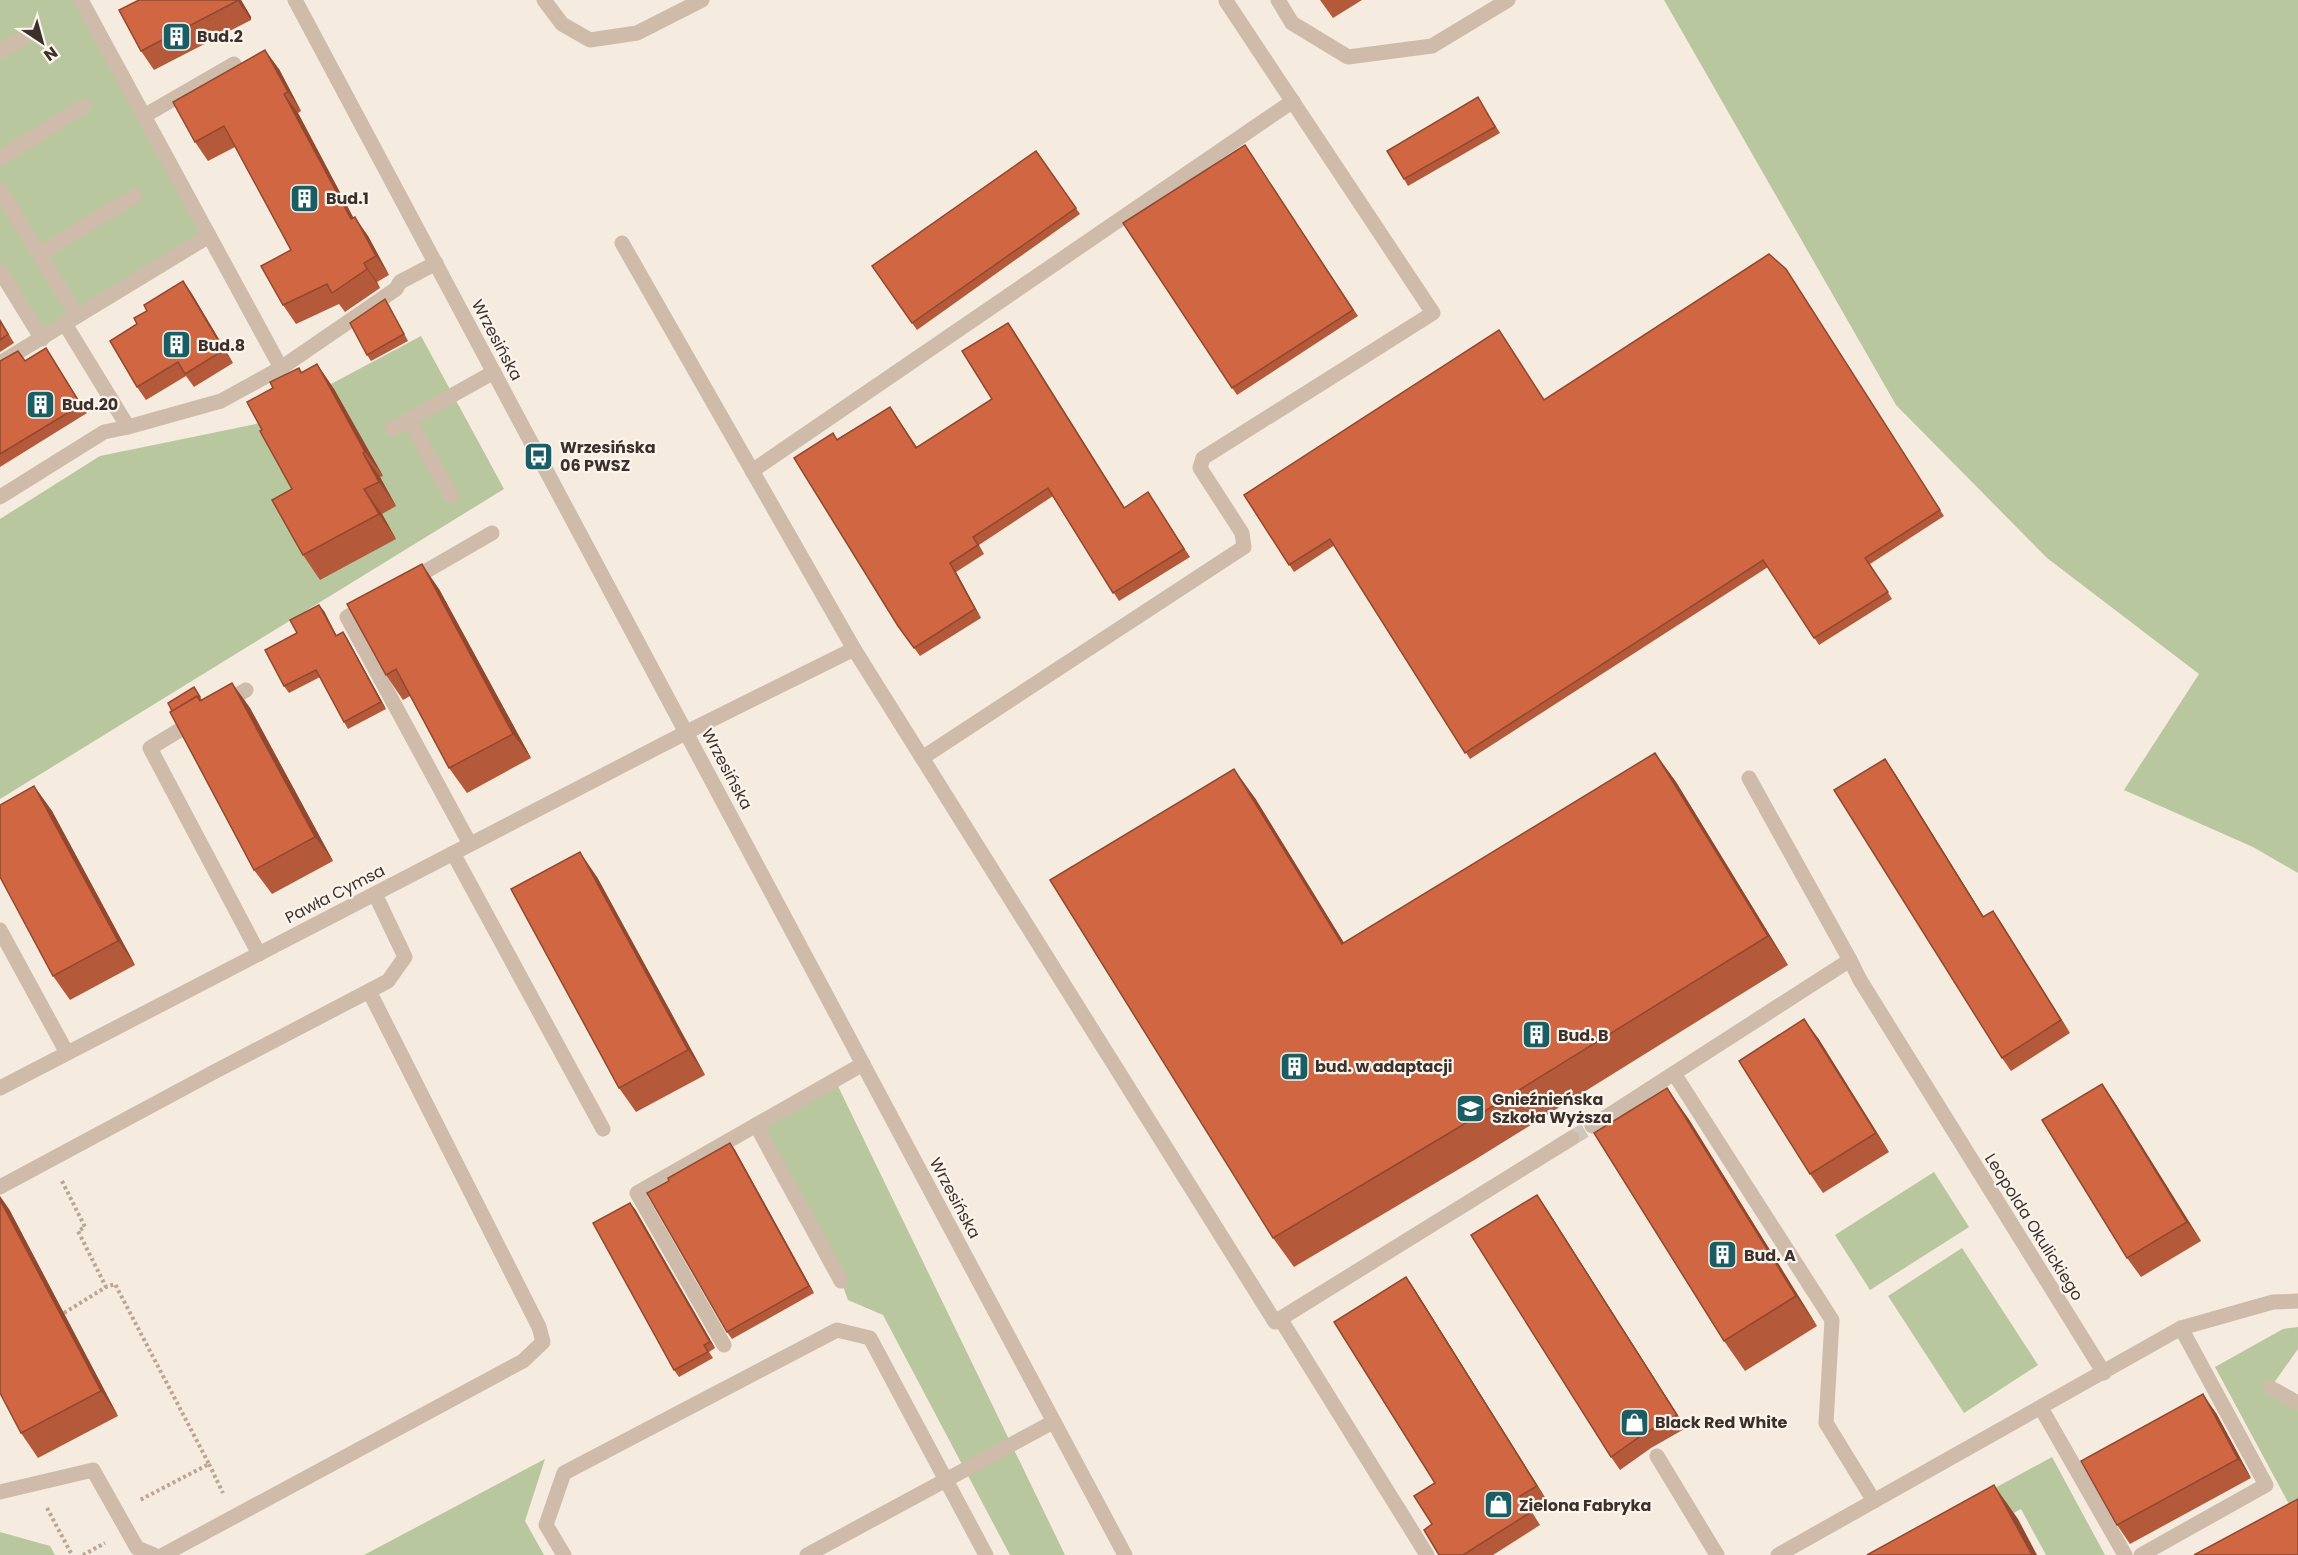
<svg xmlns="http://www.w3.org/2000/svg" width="2298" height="1555" font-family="Poppins,sans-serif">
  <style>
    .green { fill: #b8c79d }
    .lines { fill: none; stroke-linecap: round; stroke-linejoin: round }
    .minor-tunnel { stroke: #d0c6bb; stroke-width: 15; stroke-dasharray: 15 8; stroke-linecap: butt }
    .path { stroke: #bba593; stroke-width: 4; stroke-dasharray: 3 3; stroke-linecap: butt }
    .service { stroke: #cfbba9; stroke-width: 15 }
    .minor { stroke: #cfbba9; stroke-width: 15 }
    .tertiary { stroke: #cfbba9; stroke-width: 15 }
    .wall { fill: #b45939 }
    .shaded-wall { fill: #92482e }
    .building { fill: #d16742; stroke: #92482e; stroke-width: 1.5 }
    .labels { text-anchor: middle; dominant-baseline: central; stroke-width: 4.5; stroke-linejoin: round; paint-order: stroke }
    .poi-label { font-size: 16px; font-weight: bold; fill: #3c302a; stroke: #fcf5ed; text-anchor: start }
    .street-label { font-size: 16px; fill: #3c302a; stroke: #fcf5ed }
  </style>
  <rect width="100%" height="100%" fill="#f5ebdf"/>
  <g class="green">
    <polygon points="0,0 81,0 209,236 42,339 0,271"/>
    <polygon points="1664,0 2298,0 2298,873 2253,847 2124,790 2199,674 2047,558 1896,405"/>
    <polygon points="421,336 504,489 0,799 0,519 100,456 256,424"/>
    <polygon points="835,1080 1065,1555 1010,1555 883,1315 848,1300 841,1281 756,1125"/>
    <polygon points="1934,1172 1969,1227 1870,1290 1835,1235"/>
    <polygon points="1962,1248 2038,1365 1964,1413 1888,1296"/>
    <polygon points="2298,1327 2298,1349 2271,1387 2298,1401 2298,1537 2196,1555 2289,1504 2215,1367 2283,1329"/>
    <polygon points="2052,1457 2105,1555 2046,1555 2021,1509 1935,1555 1872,1555"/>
    <polygon points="545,1459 525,1521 544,1555 364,1555"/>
    <polygon points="0,1532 50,1546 55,1555 0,1555"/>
  </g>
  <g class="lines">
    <polyline class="minor-tunnel" points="1572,1138 1592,1126"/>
    <g class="path">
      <polyline points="62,1181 85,1227 78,1231 106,1287"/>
      <polyline points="64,1313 106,1287 115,1284 209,1464 138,1501"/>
      <polyline points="209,1464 223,1493"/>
      <polyline points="47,1508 72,1555"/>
      <polyline points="83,1555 105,1543"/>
    </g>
    <g class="service">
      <polyline points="81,0 281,368"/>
      <polyline points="544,0 562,24 590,40 637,33 702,0"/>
      <polyline points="1278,0 1292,23 1348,57 1432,46 1508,0"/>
      <polyline points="0,52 32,32"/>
      <polyline points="144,116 234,64"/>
      <polyline points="0,158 84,106"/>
      <polyline points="0,190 77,316"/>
      <polyline points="622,243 854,649"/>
      <polyline points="39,254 135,196"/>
      <polyline points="0,271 42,339"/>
      <polyline points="65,324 128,427 221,401 281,368 396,289 400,282 436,263"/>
      <polyline points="0,363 209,236"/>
      <polyline points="409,420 451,496"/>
      <polyline points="392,429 494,372"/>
      <polyline points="752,471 1293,101"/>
      <polyline points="0,497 104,432 128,427"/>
      <polyline points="409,581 492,533"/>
      <polyline points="370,604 347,617 470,844"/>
      <polyline points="223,704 246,690"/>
      <polyline points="198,719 150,748 259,954"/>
      <polyline points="922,758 1244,547 1242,533 1200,468 1203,458 1433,313 1226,1"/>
      <polyline points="1749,778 1850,960"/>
      <polyline points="453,853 603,1129"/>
      <polyline points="0,930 67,1053"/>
      <polyline points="1675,1075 1832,1320 1826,1423 1874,1501"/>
      <polyline points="756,1125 841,1281"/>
      <polyline points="0,1187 214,1072 369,991"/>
      <polyline points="1281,1320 1427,1555"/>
      <polyline points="724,1345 637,1193 863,1064"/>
      <polyline points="2271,1388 2298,1403"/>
      <polyline points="2041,1408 2125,1555"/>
      <polyline points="1657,1456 1717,1555"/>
      <polyline points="0,1492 93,1470 137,1548 154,1555"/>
      <polyline points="163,1555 523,1361 543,1342 539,1327 369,991 388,981 405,957 375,894"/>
      <polyline points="564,1555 546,1525 564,1473 837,1330 870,1338 986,1555"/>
      <polyline points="807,1555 1053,1422"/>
      <polyline points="2141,1555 2266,1485 2181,1328"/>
    </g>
    <g class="minor">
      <polyline points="0,1088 687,732 854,649 1275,1322 1572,1138"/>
      <polyline points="1592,1126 1850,960 1860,980 2104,1373"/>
      <polyline points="1778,1555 2181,1328 2273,1302 2298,1301"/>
    </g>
    <polyline class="tertiary" points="295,0 1125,1555"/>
  </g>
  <g class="wall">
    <polygon points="241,0 251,17 251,20 154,70 141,51 119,10"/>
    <polygon points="1320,0 1362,0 1333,18"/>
    <polygon points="279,69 301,111 298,113 353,217 368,236 389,275 377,282 380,288 345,312 339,304 296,324 283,305 291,250 235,147 208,161 195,142"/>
    <polygon points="1478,97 1500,133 1408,186 1404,179"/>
    <polygon points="1245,145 1358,316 1237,395 1123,223"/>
    <polygon points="1036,151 1080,214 917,330 872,266"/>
    <polygon points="1769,254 1944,516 1870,564 1892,599 1819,645 1768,567 1470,759 1335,545 1294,572 1244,495 1544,400"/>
    <polygon points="183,281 192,294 233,363 194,387 186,376 146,400 137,387 137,324 147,311"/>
    <polygon points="389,305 408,341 371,361 367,355"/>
    <polygon points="0,319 14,343 0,352"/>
    <polygon points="1008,323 1124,507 1154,501 1190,557 1119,601 1053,496 979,545 984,554 956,572 981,618 920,656 898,626 837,439 890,407 917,447 992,399"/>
    <polygon points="46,348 87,413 0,467 0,361 25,361"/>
    <polygon points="317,364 334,389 383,476 380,477 396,506 382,514 396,539 320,580 303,555 292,489 262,430 273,388 299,368 302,372"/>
    <polygon points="439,589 531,758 467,793 449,768 410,696 403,700 386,675"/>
    <polygon points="324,611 336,635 343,632 347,638 386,709 348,729 344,722 320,677 289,693 284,686 297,633"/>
    <polygon points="232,683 250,708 333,861 272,894 254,870 172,711 194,687 202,700"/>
    <polygon points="1655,753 1676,782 1788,965 1476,1159 1294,1267 1273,1238 1255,798 1344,943"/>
    <polygon points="1894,772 1984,917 1993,911 2070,1033 2011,1071 2002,1058"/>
    <polygon points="34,786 52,811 135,965 70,1000 53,976"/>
    <polygon points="597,877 705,1075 636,1112 619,1088"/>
    <polygon points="1818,1038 1889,1152 1823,1193 1810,1174"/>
    <polygon points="2102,1084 2115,1103 2201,1241 2141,1277 2127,1258"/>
    <polygon points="1688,1118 1817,1326 1745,1371 1724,1341"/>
    <polygon points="730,1143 735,1150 814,1293 732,1339 727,1332 669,1181"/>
    <polygon points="1546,1208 1686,1428 1651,1448 1620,1470 1611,1457"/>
    <polygon points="9,1209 118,1416 38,1458 21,1433"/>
    <polygon points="635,1209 715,1348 709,1352 713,1358 679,1377 674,1370"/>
    <polygon points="1406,1277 1415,1290 1546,1499 1530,1509 1540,1525 1493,1555 1439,1555 1432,1524 1435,1483"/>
    <polygon points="2216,1413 2251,1478 2130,1544 2117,1525"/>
  </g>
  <g class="shaded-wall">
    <polygon points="237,0 241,0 251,17 251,20"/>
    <polygon points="265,50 279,69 301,111 288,92"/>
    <polygon points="284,94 298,113 364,238 351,219"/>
    <polygon points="355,217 368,236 389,275 376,256"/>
    <polygon points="364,263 377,282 380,288 367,269"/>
    <polygon points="183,281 192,294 233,363 224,350"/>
    <polygon points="1008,323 1014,331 1130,516 1124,508"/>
    <polygon points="317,364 334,389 383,476 365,452"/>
    <polygon points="363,453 380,477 396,506 379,482"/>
    <polygon points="364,489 382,514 396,539 379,514"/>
    <polygon points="950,563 956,572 981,618 975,609"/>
    <polygon points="422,564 439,589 531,758 513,734"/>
    <polygon points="319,605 324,611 340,642 336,636"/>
    <polygon points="343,632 347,638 386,709 381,702"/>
    <polygon points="232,683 250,708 333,861 315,837"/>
    <polygon points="1655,753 1676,782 1788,965 1768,936"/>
    <polygon points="1885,759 1894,772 1992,930 1983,917"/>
    <polygon points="1234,769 1255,798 1363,974 1342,944"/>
    <polygon points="34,786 52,811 135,965 118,941"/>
    <polygon points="580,852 597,877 705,1075 688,1050"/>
    <polygon points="1993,911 2002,924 2070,1033 2061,1020"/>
    <polygon points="1804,1019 1818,1038 1889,1152 1876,1133"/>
    <polygon points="2102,1084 2115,1103 2201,1241 2187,1222"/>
    <polygon points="1667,1088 1688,1118 1817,1326 1796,1296"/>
    <polygon points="730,1143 735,1150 814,1293 809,1286"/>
    <polygon points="1537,1195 1546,1208 1686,1428 1677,1415"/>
    <polygon points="0,1196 9,1209 118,1416 101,1391 0,1200"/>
    <polygon points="630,1203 635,1209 715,1348 710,1342"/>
    <polygon points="1406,1277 1415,1290 1546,1499 1537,1486"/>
    <polygon points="2203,1394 2216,1413 2251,1478 2238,1459"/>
    <polygon points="1994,1485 2018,1519 2037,1555 2032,1555"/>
  </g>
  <g class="building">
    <polygon points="139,0 237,0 237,1 141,51 119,10"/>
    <polygon points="265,50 288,92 284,94 351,219 355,217 376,256 364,263 367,269 332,293 327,284 283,305 261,266 291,250 224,126 195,142 173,102"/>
    <polygon points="1478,97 1495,127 1404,179 1387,151"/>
    <polygon points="1245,145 1353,310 1232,388 1123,223"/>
    <polygon points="1036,151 1076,208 912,323 872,266"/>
    <polygon points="1769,254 1786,269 1940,510 1865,558 1888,592 1814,638 1763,560 1465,753 1330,539 1289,565 1244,495 1499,330 1544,400"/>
    <polygon points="183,281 224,350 185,374 178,362 137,387 110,341 137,324 134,318 147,311 144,305"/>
    <polygon points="385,299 404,334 367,355 350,323"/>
    <polygon points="0,321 8,334 0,340"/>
    <polygon points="1008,323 1124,508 1148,492 1184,549 1113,593 1048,488 973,537 978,545 950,563 975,609 914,648 898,626 794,458 833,433 837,440 890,407 916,448 992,399 962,351"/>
    <polygon points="46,348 81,405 0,454 0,361 18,351 25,361"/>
    <polygon points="317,364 365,452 363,453 379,482 364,489 379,514 303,555 272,500 292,489 260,431 262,430 247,402 273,388 270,382 299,368 301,373"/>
    <polygon points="422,564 513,734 449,768 396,669 386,675 347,604"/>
    <polygon points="319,605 336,636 343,632 381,702 344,722 316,670 284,686 265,650 297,633 290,620"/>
    <polygon points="232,683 315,837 254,870 170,712 197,696 200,701"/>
    <polygon points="194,687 200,697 199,698 197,696 172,711 168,703"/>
    <polygon points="1655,753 1768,936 1456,1129 1273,1238 1050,880 1234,769 1342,944"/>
    <polygon points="1885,759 1983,917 1993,911 2061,1020 2002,1058 1834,790"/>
    <polygon points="34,786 118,941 53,976 0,877 0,805"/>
    <polygon points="580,852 688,1050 619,1088 511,889"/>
    <polygon points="1804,1019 1876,1133 1810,1174 1739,1061"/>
    <polygon points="2102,1084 2187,1222 2127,1258 2042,1120"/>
    <polygon points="1667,1088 1796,1296 1724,1341 1594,1133"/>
    <polygon points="730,1143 809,1286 727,1332 647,1193 669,1181 668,1178"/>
    <polygon points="1537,1195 1677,1415 1642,1435 1611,1457 1471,1235"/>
    <polygon points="0,1200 101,1391 21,1433 0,1393"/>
    <polygon points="630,1203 710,1342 704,1345 708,1352 674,1370 593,1223"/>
    <polygon points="1406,1277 1537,1486 1520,1496 1531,1512 1463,1555 1439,1555 1424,1530 1432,1524 1414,1496 1435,1483 1334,1322"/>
    <polygon points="2203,1394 2238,1459 2117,1525 2081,1461"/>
    <polygon points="1994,1485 2032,1555 1867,1555"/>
    <polygon points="2298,1499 2298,1555 2194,1555"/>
  </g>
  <defs>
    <symbol id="building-square" viewBox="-11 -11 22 22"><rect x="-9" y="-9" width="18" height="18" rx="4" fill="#1a5d62" stroke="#fcf5ed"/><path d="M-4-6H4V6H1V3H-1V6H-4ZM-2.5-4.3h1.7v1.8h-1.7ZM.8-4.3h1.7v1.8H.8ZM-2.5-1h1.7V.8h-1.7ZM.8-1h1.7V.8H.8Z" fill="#fff"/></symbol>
    <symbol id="bus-square" viewBox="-11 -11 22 22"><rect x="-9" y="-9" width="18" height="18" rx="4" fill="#1a5d62" stroke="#fcf5ed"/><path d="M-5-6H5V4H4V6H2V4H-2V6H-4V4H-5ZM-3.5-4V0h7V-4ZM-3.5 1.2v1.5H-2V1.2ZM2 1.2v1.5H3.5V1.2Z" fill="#fff"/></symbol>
    <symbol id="university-square" viewBox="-11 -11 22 22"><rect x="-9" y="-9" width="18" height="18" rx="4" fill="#1a5d62" stroke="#fcf5ed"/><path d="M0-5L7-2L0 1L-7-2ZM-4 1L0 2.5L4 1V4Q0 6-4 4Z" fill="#fff"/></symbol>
    <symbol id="shop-square" viewBox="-11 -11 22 22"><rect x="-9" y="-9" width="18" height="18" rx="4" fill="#1a5d62" stroke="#fcf5ed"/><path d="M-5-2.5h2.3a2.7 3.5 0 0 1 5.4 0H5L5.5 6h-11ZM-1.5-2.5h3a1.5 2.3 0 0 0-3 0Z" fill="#fff"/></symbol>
  </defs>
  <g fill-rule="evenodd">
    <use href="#building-square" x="160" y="20" width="33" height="33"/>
    <use href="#building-square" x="288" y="182" width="33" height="33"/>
    <use href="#building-square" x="160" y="328" width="33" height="33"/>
    <use href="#building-square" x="24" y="388" width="33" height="33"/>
    <use href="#bus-square" x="522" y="440" width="33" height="33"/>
    <use href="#building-square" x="1520" y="1018" width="33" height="33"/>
    <use href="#building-square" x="1278" y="1050" width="33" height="33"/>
    <use href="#university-square" x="1454" y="1092" width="33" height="33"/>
    <use href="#building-square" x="1706" y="1238" width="33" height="33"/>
    <use href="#shop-square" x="1618" y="1406" width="33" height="33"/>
    <use href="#shop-square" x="1482" y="1488" width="33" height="33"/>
  </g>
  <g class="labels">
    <g class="poi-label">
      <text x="197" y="36">Bud.2</text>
      <text x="326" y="198">Bud.1</text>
      <text x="198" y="345">Bud.8</text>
      <text x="62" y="404">Bud.20</text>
      <text x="560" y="447">Wrzesińska<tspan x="560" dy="18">06 PWSZ</tspan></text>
      <text x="1558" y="1035">Bud. B</text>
      <text x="1315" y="1066">bud. w adaptacji</text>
      <text x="1492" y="1099">Gnieźnieńska<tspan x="1492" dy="18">Szkoła Wyższa</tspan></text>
      <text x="1744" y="1255">Bud. A</text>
      <text x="1655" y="1422">Black Red White</text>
      <text x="1519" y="1505">Zielona Fabryka</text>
    </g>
    <g class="street-label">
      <text transform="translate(497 340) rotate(62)">Wrzesińska</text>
      <text transform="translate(727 769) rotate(62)">Wrzesińska</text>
      <text transform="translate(335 894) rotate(-27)">Pawła Cymsa</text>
      <text transform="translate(955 1198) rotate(62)">Wrzesińska</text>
      <text transform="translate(2034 1227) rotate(58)">Leopolda Okulickiego</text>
    </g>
  </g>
  <g transform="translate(42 42) rotate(144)" stroke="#fcf5ed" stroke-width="4.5" paint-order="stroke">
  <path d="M0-4.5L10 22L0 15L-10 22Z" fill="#3c302a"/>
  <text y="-9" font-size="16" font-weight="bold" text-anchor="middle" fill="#3c302a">N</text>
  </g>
</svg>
